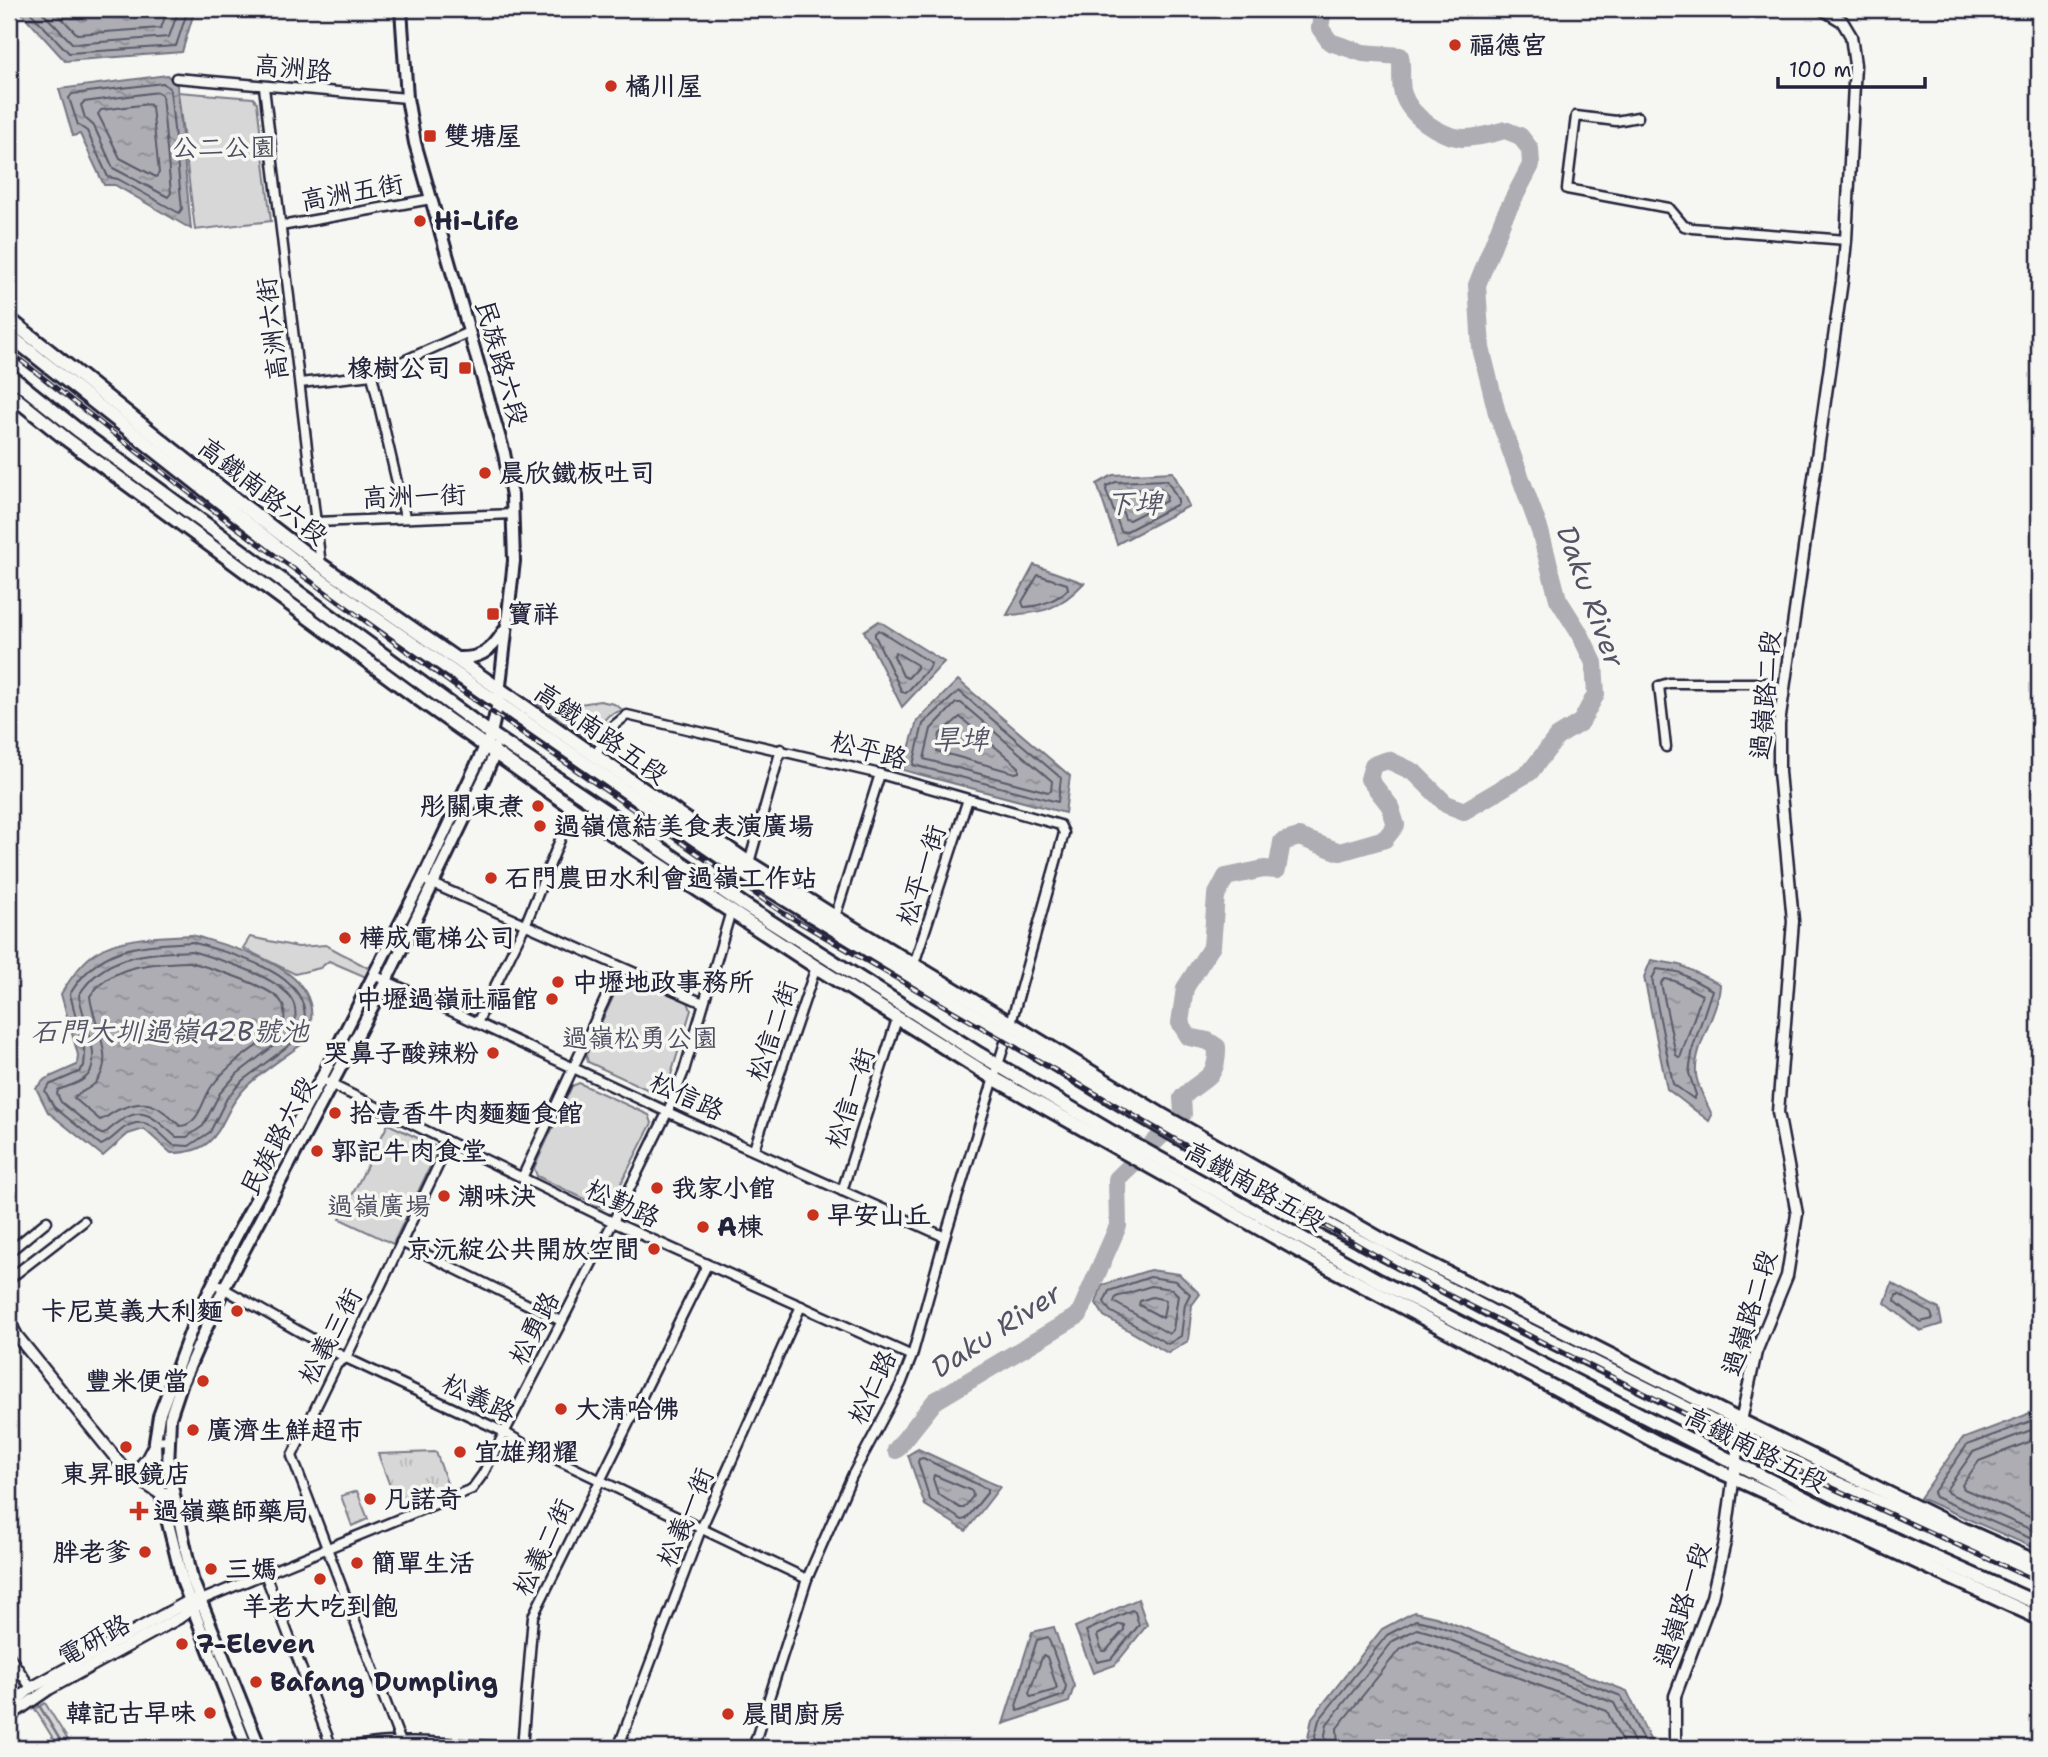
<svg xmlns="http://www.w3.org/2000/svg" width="2048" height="1757" viewBox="0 0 2048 1757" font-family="'Shantell Sans','LXGW WenKai TC',sans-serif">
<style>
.grass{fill:url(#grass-tufts);stroke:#7c7c89;stroke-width:2}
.park{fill:#d7d7d7;stroke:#7c7c89;stroke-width:2}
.water{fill:url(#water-ripples);stroke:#757583;stroke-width:2}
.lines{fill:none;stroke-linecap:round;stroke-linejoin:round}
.shore{stroke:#5a5a6b;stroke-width:2}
.stream{stroke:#757583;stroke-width:2.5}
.river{stroke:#adadb3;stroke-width:18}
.minor-casing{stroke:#22223b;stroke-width:13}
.tertiary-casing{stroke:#22223b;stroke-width:15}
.secondary-casing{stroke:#22223b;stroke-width:16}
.primary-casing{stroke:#22223b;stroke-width:18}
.minor{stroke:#f6f6f2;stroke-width:8}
.tertiary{stroke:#f6f6f2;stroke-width:10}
.secondary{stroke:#f6f6f2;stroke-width:10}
.primary{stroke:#f6f6f2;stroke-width:12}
.rail-casing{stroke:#22223b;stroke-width:5}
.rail{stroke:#f6f6f2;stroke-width:2.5;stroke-dasharray:8;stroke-linecap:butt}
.poi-dot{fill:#c8321e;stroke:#f6f6f2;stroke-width:2.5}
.labels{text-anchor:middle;stroke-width:7;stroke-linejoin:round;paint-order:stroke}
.poi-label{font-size:26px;font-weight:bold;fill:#22223b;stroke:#f6f6f2;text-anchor:start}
.street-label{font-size:26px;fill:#22223b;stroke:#f6f6f2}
.park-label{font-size:26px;fill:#4f4f62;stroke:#f6f6f2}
.water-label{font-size:28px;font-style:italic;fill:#535365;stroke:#f6f6f2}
</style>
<defs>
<pattern id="grass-tufts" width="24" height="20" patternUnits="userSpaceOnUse" patternTransform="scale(1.75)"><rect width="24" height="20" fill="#d7d7d7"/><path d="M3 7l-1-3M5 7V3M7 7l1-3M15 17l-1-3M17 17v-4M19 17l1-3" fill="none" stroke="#b8b8b9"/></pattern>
<pattern id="water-ripples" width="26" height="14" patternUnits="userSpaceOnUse" patternTransform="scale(1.75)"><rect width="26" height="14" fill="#adadb3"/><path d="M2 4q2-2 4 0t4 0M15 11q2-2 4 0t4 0" fill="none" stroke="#8c8c93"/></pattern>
</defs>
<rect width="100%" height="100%" fill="#f6f6f2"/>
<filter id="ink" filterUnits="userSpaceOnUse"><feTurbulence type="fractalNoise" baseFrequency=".0143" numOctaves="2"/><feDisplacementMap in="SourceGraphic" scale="14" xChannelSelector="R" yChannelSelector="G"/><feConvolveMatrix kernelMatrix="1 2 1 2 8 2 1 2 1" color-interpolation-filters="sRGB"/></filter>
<g filter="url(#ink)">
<!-- grass -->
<g class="grass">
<polygon points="436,1452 448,1486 398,1507 378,1454"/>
<polygon points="357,1491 368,1519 352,1526 341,1496"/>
</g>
<!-- park -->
<g class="park">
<polygon points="178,92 253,98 257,103 271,221 195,230"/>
<polygon points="600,701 614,704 623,710 609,715 592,733 581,735 537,703 566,706"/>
<polygon points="250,937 298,947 326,945 370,969 366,977 329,961 320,968 295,974 243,948"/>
<polygon points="628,976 688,1002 691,1010 666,1091 657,1094 588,1062 586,1055 622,978"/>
<polygon points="579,1083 649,1115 652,1123 610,1205 603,1208 537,1176 534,1168 572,1086"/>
<polygon points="388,1124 439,1148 393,1244 340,1219"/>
<polygon points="45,1703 73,1748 59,1748 35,1709"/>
</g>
<!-- water -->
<g class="water">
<polygon points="18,9 195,9 182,52 65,61"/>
<polygon points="167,75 177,85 191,229 115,185 104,185 80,134 73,136 59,89"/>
<polygon points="1173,472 1189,506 1117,544 1097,484 1113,475"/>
<path d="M1034,565L1084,583C1058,610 1043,613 1007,615Z"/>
<polygon points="879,621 944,662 902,707 864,631"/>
<polygon points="958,680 1070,776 1065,813 903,770 917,721"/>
<path d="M192,935C242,951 337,970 305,1042C286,1056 265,1069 248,1085C216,1115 227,1153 171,1153L144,1129L128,1134L103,1156L48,1112L36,1088L45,1079L77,1065L78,1055L61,994C70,979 82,961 97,952C123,936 162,937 192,935Z"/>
<path d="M1651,960L1680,965L1720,984C1719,1015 1694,1043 1696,1074C1697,1087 1707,1103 1712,1115L1709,1121L1667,1089L1644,977Z"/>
<polygon points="1150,1270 1179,1274 1200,1294 1192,1305 1188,1341 1168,1353 1104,1316 1096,1303 1102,1285"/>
<polygon points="1892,1283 1939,1309 1942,1324 1920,1331 1885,1303"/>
<polygon points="2039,1410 2039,1550 1920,1498 1962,1439"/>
<polygon points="918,1449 1000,1487 966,1531 925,1505 908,1455"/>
<polygon points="1138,1599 1147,1625 1115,1665 1093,1673 1075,1627"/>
<polygon points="1414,1612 1436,1617 1627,1691 1654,1748 1313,1748 1308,1738 1312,1718 1382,1629"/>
<polygon points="1054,1627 1074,1686 1069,1702 1003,1724 1032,1632"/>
</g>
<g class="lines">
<!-- shore -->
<g class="shore">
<polyline points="27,9 69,53 176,46 188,9"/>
<polyline points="39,9 73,44 169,37 179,9"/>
<polyline points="53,9 77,34 161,28 168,9"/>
<polygon points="163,83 170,89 182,209 179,213 118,179 108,177 87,131 78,125 69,98 72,94"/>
<polygon points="158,92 162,95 171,193 168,197 113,168 94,126 85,118 81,105 84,102"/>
<polygon points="149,104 152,107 159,173 156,177 120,158 98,114 101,110"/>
<polygon points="1167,480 1178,500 1178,504 1125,532 1121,531 1106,490 1107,486 1116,482"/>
<polygon points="1161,488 1167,497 1166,501 1129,520 1125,519 1117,495 1118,491"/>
<path d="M1038,575L1067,584L1068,589C1058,600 1038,607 1024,607L1022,602Z"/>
<polygon points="879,630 931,663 930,667 906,693 902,692 875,636 875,633"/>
<polygon points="895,652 917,665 917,668 908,678 903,676 894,656"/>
<polygon points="959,691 1061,778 1058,802 913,765 923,724"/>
<polygon points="956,703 961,703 1052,781 1051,791 1048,792 924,759 931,729"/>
<polygon points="960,717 1019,767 1019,772 1015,773 937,751 940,734"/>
<path d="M192,942C233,955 327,975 300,1037L243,1080L227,1098L210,1132L189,1146L173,1145C157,1131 147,1114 124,1128C116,1134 110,1142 101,1145L54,1107L45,1091L49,1085L79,1072L84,1066L85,1054L70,994C99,945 140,945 192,942Z"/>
<path d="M191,951C217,959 279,976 292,1000C297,1008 296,1023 293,1031L237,1074L220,1093L203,1126L187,1137H176C145,1109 139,1104 104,1134H101L61,1102L57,1094L58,1090C68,1086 82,1083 88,1075C103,1058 81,1015 79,995C104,954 147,953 191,951Z"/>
<path d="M190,962C210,968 273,986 282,1003C286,1010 284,1019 284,1026C260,1045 231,1060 212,1086C202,1099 200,1125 180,1126C158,1106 150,1097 120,1109C112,1112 107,1118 100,1120L74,1098C79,1091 90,1090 96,1082C117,1058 92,1022 90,996C112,964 154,963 190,962Z"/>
<polygon points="1657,969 1678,972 1712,990 1693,1047 1689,1073 1696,1095 1694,1099 1673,1084 1652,979"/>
<polygon points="1665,979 1675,981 1702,995 1680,1058 1676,1055 1661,983"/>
<polygon points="1150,1277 1176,1281 1190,1294 1185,1304 1181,1336 1168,1344 1110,1311 1104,1302 1109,1291"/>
<polygon points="1151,1286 1172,1289 1178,1295 1173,1330 1169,1334 1114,1302 1116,1297"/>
<polygon points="1896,1295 1900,1295 1931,1313 1933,1319 1920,1322 1895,1301"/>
<polygon points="1152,1297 1166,1300 1163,1318 1139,1305 1140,1301"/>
<polyline points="2039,1418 1967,1445 1933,1493 1935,1497 2039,1542"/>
<polyline points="2039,1427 1973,1452 1946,1490 1948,1493 2039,1533"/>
<polyline points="2039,1438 1979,1461 1962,1485 1964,1489 2039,1521"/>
<polygon points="923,1458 987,1489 987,1493 966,1519 962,1520 930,1500 918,1462 919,1459"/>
<polygon points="934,1475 972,1491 973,1496 964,1508 960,1508 938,1494 933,1479"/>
<polygon points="1132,1610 1135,1612 1139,1625 1111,1659 1097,1662 1086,1631"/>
<polygon points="1120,1624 1124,1625 1124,1630 1106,1651 1102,1651 1097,1635"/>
<polygon points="1048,1637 1066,1686 1064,1695 1018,1711 1016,1706 1037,1640"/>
<polygon points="1043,1655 1047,1657 1057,1688 1055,1690 1031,1697 1029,1693"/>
<polyline points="1319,1748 1315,1736 1319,1720 1387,1635 1416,1620 1434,1624 1621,1696 1647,1748"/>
<polyline points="1327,1748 1325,1735 1327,1724 1393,1641 1417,1629 1432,1633 1614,1703 1637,1748"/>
<polyline points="1338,1748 1337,1728 1399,1650 1418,1640 1607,1711 1625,1748"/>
</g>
<!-- stream -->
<polyline class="stream" points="9,1670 40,1707 65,1748"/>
<!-- river -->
<path class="river" d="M896,1450L935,1401L1079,1315L1118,1226L1117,1179L1183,1114L1182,1098C1201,1077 1218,1082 1217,1047L1208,1041L1189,1037L1180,1023L1185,988L1212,946L1216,896L1226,877L1264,869L1277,870L1282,842L1299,837L1340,852L1385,839L1396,825L1390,806L1369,779L1373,765L1388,760L1414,772L1446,804L1464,811L1530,772L1557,737L1581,722L1596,694L1594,663L1580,634L1558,599L1540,531L1497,413L1481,348L1477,285L1504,217L1531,165L1530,149L1520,136L1505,130C1492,134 1477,138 1462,138C1440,136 1410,116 1403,94C1399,83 1403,69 1400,56L1363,53L1330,42L1320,28L1323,9"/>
<!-- minor casing -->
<g class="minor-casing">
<g id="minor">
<polyline points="176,78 407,98"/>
<polyline points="264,87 321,565"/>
<polyline points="1638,117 1616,121 1576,116 1567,189 1669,208 1684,226 1692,228 1846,240"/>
<polyline points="281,226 431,199"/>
<polyline points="372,375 405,517"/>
<polyline points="300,383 372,375 469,332"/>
<polyline points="316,522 513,514"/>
<polyline points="1666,747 1659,686 1669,683 1767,683 1782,696"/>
<polyline points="594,757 612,727 627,715 880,774 1060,825 1064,833 1011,1023 945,1237 912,1356 901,1384 852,1476 807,1579 753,1748"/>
<polyline points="749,863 781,749"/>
<polyline points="422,879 703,1003"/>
<polyline points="835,917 880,774"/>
<polyline points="914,964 968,799"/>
<polyline points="374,975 687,1121 945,1237"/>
<polyline points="477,1023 526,923 573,808"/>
<polyline points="328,1083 613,1222 912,1356"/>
<polyline points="754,1149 816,967"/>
<polyline points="522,1178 620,967"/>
<polyline points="842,1191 897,1019"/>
<polyline points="401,1242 561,1321"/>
<polyline points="9,1252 47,1221"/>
<polyline points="9,1279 84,1221"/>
<polyline points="214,1283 346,1358 504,1432 526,1445 807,1579"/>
<polyline points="127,1472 135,1471 146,1458 155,1441 168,1440"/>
<polyline points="265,1574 332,1748"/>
<polyline points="201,1600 472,1489 483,1474 613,1222 668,1111 684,1071 731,911"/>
<polyline points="9,1655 31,1688"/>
<path d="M349,1748C395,1735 465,1745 514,1748"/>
<polyline points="403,1748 292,1456 337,1364 346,1358 449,1143"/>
<polyline points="522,1748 533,1616 707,1265"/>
<polyline points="618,1748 701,1529 801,1306"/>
</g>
</g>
<!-- tertiary casing -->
<g class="tertiary-casing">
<g id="tertiary">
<polyline points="9,1321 17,1336 127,1472 159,1493 172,1493"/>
<polyline points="9,1707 31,1688 189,1601 196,1600"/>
<polyline points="9,1719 17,1711 49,1689 179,1618 196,1606"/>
<polyline points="1675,1748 1675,1696 1712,1597 1725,1542 1741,1421 1756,1352 1787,1276 1797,1214 1778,1112 1793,921 1779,772 1779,724 1842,281 1846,240 1855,65 1851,36 1842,21 1822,9"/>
</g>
</g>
<!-- secondary casing -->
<g class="secondary-casing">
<g id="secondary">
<path d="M456,658C479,659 491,652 503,632"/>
<polyline points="247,1748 183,1583 156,1475 155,1441 159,1416 193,1325 234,1240 321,1079 426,872 491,734 498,703 514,561 512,496 504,453 415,143 407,98 401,9"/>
<polyline points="260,1748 192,1579 168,1467 170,1418 181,1385 224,1288 386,981 486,774 495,753 494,748"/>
</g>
</g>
<!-- primary casing -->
<g class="primary-casing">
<g id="primary">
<polyline points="9,319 222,489 321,565 749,863 835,917 1160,1114 1384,1241 1741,1421 1942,1520 2039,1563"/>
<polyline points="9,335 309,572 751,878 853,941 1111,1098 1327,1224 1491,1311 1837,1483 2039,1575"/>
<polyline points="9,375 79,431 491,734 744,905 979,1054 1108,1130 1379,1281 1480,1333 1828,1510 2039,1604"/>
<polyline points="9,393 65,438 420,700 573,808 816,967 995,1079 1326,1266 1660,1444 2039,1618"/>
</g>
</g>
<!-- minor -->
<use href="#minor" class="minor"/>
<!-- tertiary -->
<use href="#tertiary" class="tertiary"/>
<!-- secondary -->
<use href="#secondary" class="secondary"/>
<!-- primary -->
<use href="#primary" class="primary"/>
<!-- rail casing -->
<g class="rail-casing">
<polyline id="rail" points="9,351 192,495 456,687 780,911 1415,1278 1833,1488 2039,1582"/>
</g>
<!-- rail -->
<use href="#rail" class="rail"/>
</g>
</g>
<!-- markers -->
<g class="poi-dot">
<circle cx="1455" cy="45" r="7"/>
<circle cx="611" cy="86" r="7"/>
<rect x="423" y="129" width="14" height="14" rx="3.5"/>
<circle cx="420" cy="221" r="7"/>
<rect x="458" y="361" width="14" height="14" rx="3.5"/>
<circle cx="485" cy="473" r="7"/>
<rect x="486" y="607" width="14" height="14" rx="3.5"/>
<circle cx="538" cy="806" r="7"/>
<circle cx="540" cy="826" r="7"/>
<circle cx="491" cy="878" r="7"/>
<circle cx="345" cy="938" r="7"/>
<circle cx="558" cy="982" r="7"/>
<circle cx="552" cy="999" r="7"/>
<circle cx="493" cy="1053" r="7"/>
<circle cx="335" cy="1113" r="7"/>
<circle cx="317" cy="1151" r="7"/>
<circle cx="657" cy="1188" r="7"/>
<circle cx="444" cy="1196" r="7"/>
<circle cx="813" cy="1215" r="7"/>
<circle cx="703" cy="1227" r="7"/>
<circle cx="654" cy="1249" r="7"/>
<circle cx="237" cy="1311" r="7"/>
<circle cx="203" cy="1381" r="7"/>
<circle cx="561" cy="1409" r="7"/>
<circle cx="193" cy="1430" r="7"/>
<circle cx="126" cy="1447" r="7"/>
<circle cx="460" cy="1452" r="7"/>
<circle cx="370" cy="1499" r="7"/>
<path d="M135.5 1500.5h7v7h7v7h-7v7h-7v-7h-7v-7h7z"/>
<circle cx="145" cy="1552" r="7"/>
<circle cx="357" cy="1563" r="7"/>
<circle cx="211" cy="1569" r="7"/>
<circle cx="320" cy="1579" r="7"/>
<circle cx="182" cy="1644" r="7"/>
<circle cx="256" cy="1682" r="7"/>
<circle cx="210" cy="1713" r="7"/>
<circle cx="728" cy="1714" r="7"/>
</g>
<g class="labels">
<!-- poi labels -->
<g class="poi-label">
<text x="1469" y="54">福德宮</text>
<text x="625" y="95">橘川屋</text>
<text x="444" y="145">雙塘屋</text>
<text x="434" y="230">Hi-Life</text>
<text x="451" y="377" text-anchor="end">橡樹公司</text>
<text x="499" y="482">晨欣鐵板吐司</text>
<text x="507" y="623">寶祥</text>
<text x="524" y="815" text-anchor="end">彤關東煮</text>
<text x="554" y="835">過嶺億結美食表演廣場</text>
<text x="505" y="887">石門農田水利會過嶺工作站</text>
<text x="359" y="947">樺成電梯公司</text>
<text x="572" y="991">中壢地政事務所</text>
<text x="538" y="1008" text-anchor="end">中壢過嶺社福館</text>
<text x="479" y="1062" text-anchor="end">哭鼻子酸辣粉</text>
<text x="349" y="1122">拾壹香牛肉麵麵食館</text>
<text x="331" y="1160">郭記牛肉食堂</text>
<text x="671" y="1197">我家小館</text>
<text x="458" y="1205">潮味決</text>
<text x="827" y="1224">早安山丘</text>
<text x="717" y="1236">A棟</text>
<text x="640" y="1258" text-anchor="end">京沅綻公共開放空間</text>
<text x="223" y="1320" text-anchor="end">卡尼莫義大利麵</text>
<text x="189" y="1390" text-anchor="end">豐米便當</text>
<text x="575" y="1418">大清哈佛</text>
<text x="207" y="1439">廣濟生鮮超市</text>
<text x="474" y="1461">宜雄翔耀</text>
<text x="126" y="1483" text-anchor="middle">東昇眼鏡店</text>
<text x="384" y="1508">凡諾奇</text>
<text x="153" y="1520">過嶺藥師藥局</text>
<text x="131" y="1561" text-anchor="end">胖老爹</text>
<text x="371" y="1572">簡單生活</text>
<text x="225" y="1578">三媽</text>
<text x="320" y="1615" text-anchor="middle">羊老大吃到飽</text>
<text x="196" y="1653">7-Eleven</text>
<text x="270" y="1691">Bafang Dumpling</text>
<text x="196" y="1722" text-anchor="end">韓記古早味</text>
<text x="742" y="1723">晨間廚房</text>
</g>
<!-- street labels -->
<g class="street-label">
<text transform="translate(293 68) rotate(5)" y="9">高洲路</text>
<text transform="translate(352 192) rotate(-10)" y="9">高洲五街</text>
<text transform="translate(272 329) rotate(-97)" y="9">高洲六街</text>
<text transform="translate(502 363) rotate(74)" y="9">民族路六段</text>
<text transform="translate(263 491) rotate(38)" y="9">高鐵南路六段</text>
<text transform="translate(414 496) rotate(-2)" y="9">高洲一街</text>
<text transform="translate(1765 695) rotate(-85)" y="9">過嶺路二段</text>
<text transform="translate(601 733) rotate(35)" y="9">高鐵南路五段</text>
<text transform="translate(869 750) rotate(15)" y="9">松平路</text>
<text transform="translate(921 875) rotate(-72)" y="9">松平一街</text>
<text transform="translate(772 1031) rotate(-71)" y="9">松信二街</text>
<text transform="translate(687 1096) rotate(25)" y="9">松信路</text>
<text transform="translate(850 1098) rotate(-72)" y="9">松信一街</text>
<text transform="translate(278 1136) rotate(-62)" y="9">民族路六段</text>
<text transform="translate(1255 1186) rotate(29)" y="9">高鐵南路五段</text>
<text transform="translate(623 1203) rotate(25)" y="9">松勤路</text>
<text transform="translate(1749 1313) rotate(-73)" y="9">過嶺路二段</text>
<text transform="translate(534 1328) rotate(-63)" y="9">松勇路</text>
<text transform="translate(330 1336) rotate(-62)" y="9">松義三街</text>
<text transform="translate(872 1387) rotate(-65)" y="9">松仁路</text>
<text transform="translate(479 1398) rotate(26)" y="9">松義路</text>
<text transform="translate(1756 1449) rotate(27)" y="9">高鐵南路五段</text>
<text transform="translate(685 1517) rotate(-67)" y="9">松義一街</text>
<text transform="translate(543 1547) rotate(-64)" y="9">松義二街</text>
<text transform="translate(1682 1605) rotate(-72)" y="9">過嶺路一段</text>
<text transform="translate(94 1640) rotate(-29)" y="9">電研路</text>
</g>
<!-- park labels -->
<g class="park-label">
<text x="224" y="156">公二公園</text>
<text x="640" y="1047">過嶺松勇公園</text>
<text x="379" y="1215">過嶺廣場</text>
</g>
<!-- water labels -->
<g class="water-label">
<text x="1134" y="513">下埤</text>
<text transform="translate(1591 596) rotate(70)" y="10">Daku River</text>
<text x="960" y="749">旱埤</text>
<text x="170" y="1041">石門大圳過嶺42B號池</text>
<text transform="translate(996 1330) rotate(-33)" y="10">Daku River</text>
</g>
</g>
<!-- margin -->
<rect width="2048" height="1757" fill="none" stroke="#f6f6f2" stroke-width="35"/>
<rect x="18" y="18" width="2013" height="1722" fill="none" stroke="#22223b" stroke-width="2.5" filter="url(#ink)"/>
<!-- scale -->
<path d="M1778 77v10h147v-10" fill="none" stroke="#22223b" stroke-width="3.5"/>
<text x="1789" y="77" font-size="21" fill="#22223b" stroke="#f6f6f2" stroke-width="5" paint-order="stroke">100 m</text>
</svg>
